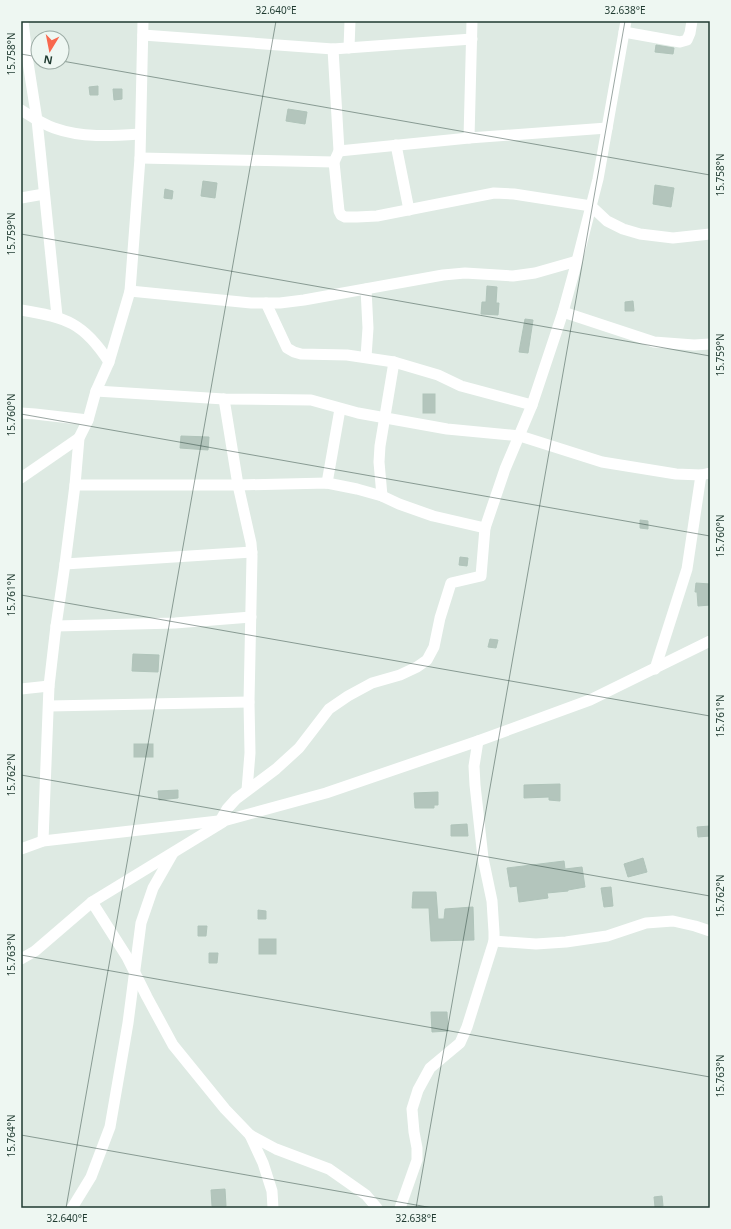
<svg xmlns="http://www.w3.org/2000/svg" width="731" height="1229" viewBox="0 0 731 1229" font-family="'Noto Sans',sans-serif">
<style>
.building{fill:#b3c5bc;stroke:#b0c4ba}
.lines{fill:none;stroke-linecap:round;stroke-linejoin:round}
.street{stroke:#fff;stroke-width:11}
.ticks{fill:none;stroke:#1f3a30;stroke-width:1;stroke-opacity:0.45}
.neatline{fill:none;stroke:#1f3a30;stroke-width:1.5}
.ticks-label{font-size:10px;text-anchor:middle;fill:#1f3a30}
</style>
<rect width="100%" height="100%" fill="#deeae3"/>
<!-- building -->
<g class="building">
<polygon points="656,45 674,48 673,54 655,52"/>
<polygon points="98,86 98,95 90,95 89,87"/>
<polygon points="113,89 122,89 122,99 114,100"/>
<polygon points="288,109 307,112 305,124 286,121"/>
<polygon points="203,181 217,183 215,198 201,196"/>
<polygon points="655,185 674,188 671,207 653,204"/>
<polygon points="165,189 173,191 172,199 164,198"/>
<polygon points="487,286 497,287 496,303 499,303 498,315 481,314 482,302 486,302"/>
<polygon points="633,301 634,311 625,311 625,302"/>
<polygon points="525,319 533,320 528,353 519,352"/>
<rect x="423" y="394" width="12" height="19"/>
<polygon points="181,436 209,437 208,450 180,448"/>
<polygon points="640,520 648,521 648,529 640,528"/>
<polygon points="460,557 468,558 467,566 459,565"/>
<polygon points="696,583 710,584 710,605 698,606 697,592 695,592"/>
<polygon points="490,639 498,640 496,648 488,647"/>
<polygon points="133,654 159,655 158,672 132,671"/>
<rect x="134" y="744" width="19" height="13"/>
<polygon points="560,784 560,801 549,800 549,797 524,798 524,785"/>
<polygon points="178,790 178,798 159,800 158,791"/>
<polygon points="438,792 438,805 434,805 434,808 415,808 414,793"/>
<polygon points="467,824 468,836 451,836 451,825"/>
<polygon points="710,826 710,836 698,837 697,827"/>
<polygon points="643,858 647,872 628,877 624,864"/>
<polygon points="564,861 565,869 582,867 585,887 568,890 568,891 547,893 548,898 519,902 517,886 510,887 507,868"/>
<polygon points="611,887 613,906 604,907 601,888"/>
<polygon points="413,892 436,892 438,919 444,919 445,909 473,907 474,940 431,941 429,908 412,908"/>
<polygon points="258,910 266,911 266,919 258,919"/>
<polygon points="198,926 207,926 206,936 198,936"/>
<rect x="259" y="939" width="17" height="15"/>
<polygon points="209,953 218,953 217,963 209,963"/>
<polygon points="431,1012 447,1012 448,1031 432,1032"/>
<polygon points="225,1189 226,1206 212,1206 211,1190"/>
<polygon points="662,1196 663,1206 655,1207 654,1197"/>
</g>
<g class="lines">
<!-- street -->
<g class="street">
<polyline points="23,21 27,56 37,120 57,316"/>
<polyline points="624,32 680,42 687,40 690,33 692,21"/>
<polyline points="143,35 333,49 472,39"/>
<polyline points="349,48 350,21"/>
<polyline points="333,49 339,151 334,162 339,211 341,215 345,217 357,217 377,216 494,193 514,194 591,206 607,221 623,229 640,234 673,238 710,234"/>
<path d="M21,110C32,117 42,124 54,128C82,138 111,136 140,134"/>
<polyline points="469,138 472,21"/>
<polyline points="396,145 409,210"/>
<polyline points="339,151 469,138 607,128"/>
<polyline points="140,158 334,162"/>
<polyline points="21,198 44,194"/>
<polyline points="366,289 368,328 366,357"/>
<polyline points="130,291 251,303 280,303 304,300 443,275 465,273 513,276 535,273 577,261"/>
<polyline points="266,303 287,348 294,352 301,354 347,355 394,362 438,375 461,386 532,405"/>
<path d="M21,310C66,317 84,323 109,362"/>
<polyline points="563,312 654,342 694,345 710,344"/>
<polyline points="96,391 224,399 311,400 358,413 447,429 520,436 602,462 676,474 701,475 710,473"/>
<polyline points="224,399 238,485 251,543 252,556 249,702 250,753 247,790"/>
<polyline points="21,413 35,414 88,420"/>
<polyline points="21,478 79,438"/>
<polyline points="327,483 340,409"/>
<polyline points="75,485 238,485 327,483 357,489 382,496 399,504 433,516 485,528"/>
<polyline points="382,496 379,462 380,446 394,362"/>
<polyline points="65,564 252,552"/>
<polyline points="56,626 175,623 251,617"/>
<polyline points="655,669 687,569 701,475"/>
<polyline points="21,689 49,686"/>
<polyline points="49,706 249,702"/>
<polyline points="220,821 227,809 236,799 276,769 299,748 329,709 348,696 372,683 400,675 417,667 427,660 434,647 440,618 451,583 481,576 485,528 505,469 532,405 563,312 577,261 598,179 626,21"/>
<polyline points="43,841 49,686 56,626 65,564 75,485 79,438 88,420 96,391 109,362 130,291 140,158 143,21"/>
<polyline points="21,849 43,841 227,820 326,793 478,741 590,700 710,641"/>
<polyline points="92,902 127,957 147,997 173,1045 225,1109 250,1135 276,1149 329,1169 366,1195 377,1208"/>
<polyline points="494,941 536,944 566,942 607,936 646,923 673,921 695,926 710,931"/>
<polyline points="21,959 35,951 92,902 223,822"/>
<polyline points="250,1135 263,1163 272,1191 273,1208"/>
<polyline points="72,1208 91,1177 110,1127 128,1023 141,923 153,888 173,853"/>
<polyline points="400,1208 417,1160 417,1148 414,1132 412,1109 418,1090 430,1068 460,1043 467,1027 494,941 494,932 492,901 483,858 475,785 474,766 478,741"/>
</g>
</g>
<!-- ticks -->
<path class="ticks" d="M21,54L38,57M62,61L710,175M21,234L710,356M21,414L710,536M21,595L710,716M21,775L710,896M21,955L710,1077M21,1135L433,1208M66,1208L276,21M416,1208L625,21"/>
<!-- border -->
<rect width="731" height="1229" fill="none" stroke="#eef7f2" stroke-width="44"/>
<!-- north arrow -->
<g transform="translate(50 50) rotate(190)"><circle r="19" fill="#eef7f2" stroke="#9baba4"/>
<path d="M0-3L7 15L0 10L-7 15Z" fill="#f8684e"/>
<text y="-6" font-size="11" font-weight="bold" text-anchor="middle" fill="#1f3a30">N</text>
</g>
<rect x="22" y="22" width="687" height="1185" class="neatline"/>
<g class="ticks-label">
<text x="276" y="14">32.640°E</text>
<text x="625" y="14">32.638°E</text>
<text transform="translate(11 54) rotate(-90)" y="4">15.758°N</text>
<text transform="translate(720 175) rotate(-90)" y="4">15.758°N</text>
<text transform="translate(11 234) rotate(-90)" y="4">15.759°N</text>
<text transform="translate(720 355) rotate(-90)" y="4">15.759°N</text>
<text transform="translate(11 415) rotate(-90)" y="4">15.760°N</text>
<text transform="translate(720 536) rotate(-90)" y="4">15.760°N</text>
<text transform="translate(11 595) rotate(-90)" y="4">15.761°N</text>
<text transform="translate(720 716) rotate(-90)" y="4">15.761°N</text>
<text transform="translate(11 775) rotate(-90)" y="4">15.762°N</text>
<text transform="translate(720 896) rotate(-90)" y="4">15.762°N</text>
<text transform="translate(11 955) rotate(-90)" y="4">15.763°N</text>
<text transform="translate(720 1076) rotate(-90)" y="4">15.763°N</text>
<text transform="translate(11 1136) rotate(-90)" y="4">15.764°N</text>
<text x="67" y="1222">32.640°E</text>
<text x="416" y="1222">32.638°E</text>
</g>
</svg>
